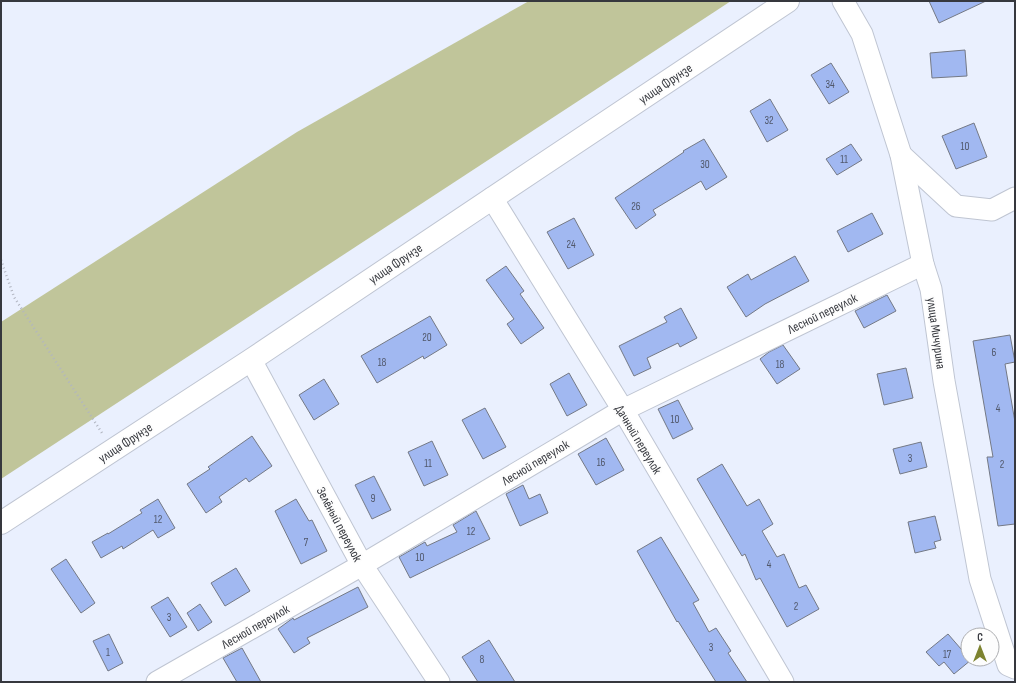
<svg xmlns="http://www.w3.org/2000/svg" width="1016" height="683" viewBox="0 0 1016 683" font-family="'Sofia Sans Condensed',sans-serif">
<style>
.green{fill:#c0c59a}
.building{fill:#a1b8f1;stroke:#747985}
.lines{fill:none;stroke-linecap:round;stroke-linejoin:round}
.minor-casing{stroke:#bfc5d2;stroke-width:23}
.tertiary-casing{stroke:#bfc5d2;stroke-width:24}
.path{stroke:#b1b5c1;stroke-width:2.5;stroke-dasharray:1 3;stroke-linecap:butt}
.minor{stroke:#fff;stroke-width:21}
.tertiary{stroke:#fff;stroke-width:22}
.labels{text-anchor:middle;stroke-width:4;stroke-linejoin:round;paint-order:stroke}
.number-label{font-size:11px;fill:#51586b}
.street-label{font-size:13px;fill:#36383e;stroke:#fdfdfd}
</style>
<rect width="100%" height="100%" fill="#eaf0fe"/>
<!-- green -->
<polygon class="green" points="529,1 731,1 1,479 1,322 297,132"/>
<!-- building -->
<g class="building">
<polygon points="929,1 986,1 939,23"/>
<polygon points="965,50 967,76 932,78 930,53"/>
<polygon points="831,63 849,92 829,104 811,75"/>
<polygon points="770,99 788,130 767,142 750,111"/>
<polygon points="974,123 987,157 956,169 942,136"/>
<polygon points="704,139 727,177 706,190 701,181 653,210 656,215 636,229 615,198 684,152 683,151"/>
<polygon points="851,144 862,160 837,175 826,159"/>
<polygon points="872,213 883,234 848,252 837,231"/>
<polygon points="574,218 594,255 568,269 547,232"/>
<polygon points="795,256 809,281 765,304 746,317 727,287 748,274 751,280"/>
<polygon points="506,266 524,291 520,294 544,328 521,344 507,324 514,319 486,280"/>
<polygon points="887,295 896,311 864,328 855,311"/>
<polygon points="681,308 697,338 680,347 678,343 647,358 651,368 634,376 619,346 667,322 664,317"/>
<polygon points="430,316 447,345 424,359 423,356 377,383 361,356"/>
<polygon points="1010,335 1015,362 1005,364 1015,422 1015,524 998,526 987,457 993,457 973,341"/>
<polygon points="783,345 800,369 777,384 760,359 769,352"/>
<polygon points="906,368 913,398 884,405 877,374"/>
<polygon points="569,373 587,405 567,416 550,384"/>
<polygon points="324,379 339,404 314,420 299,395"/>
<polygon points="678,400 693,429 673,439 658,409"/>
<polygon points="485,408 506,447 483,459 462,420"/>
<polygon points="252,436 272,466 249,482 246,478 219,497 222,502 206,513 187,484 210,469 208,467"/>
<polygon points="606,438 624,470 596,485 578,454"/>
<polygon points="432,441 448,475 424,486 408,452"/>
<polygon points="921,442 927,467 900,474 893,449"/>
<polygon points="722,464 747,506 759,499 773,524 762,531 777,557 784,554 799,588 806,585 819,609 787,627 760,578 756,580 745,554 742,556 697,479"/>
<polygon points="374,476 391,510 372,519 355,485"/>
<polygon points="523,485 529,499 540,494 548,513 520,526 506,494"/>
<polygon points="158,499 175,528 158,538 153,530 123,549 122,546 101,558 92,542 108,533 108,534 142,513 140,510"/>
<polygon points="296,499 309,521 312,520 327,551 301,564 275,511"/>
<polygon points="476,511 490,539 410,578 399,557 425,542 427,546 457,532 453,525"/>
<polygon points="935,516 941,540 934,542 936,548 915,553 908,522"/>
<polygon points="661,537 699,600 693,603 709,632 716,628 731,651 728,653 747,682 716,682 678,621 677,622 637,551"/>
<polygon points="66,559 95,603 81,613 51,569"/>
<polygon points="236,568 250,591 225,606 211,583"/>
<polygon points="358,587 368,607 307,638 310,643 294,653 278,629 293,618 294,620"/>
<polygon points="168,597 187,627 170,637 151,607"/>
<polygon points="200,604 212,622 198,631 187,613"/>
<polygon points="109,634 123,663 108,671 93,641"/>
<polygon points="948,634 968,657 968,659 971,660 954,674 944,662 939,666 926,652"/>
<polygon points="489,640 515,682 478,682 462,657"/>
<polygon points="242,648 261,682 237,682 223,658"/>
</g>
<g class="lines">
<!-- minor casing -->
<g class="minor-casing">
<g id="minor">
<polyline points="843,1 862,34 901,155 923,264 931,289 944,381 980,579 1008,665 1015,668"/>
<polyline points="901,155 956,206 992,210 1015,198"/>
<polyline points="492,198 623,410 783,682"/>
<polyline points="251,360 362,565 439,682"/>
<polyline points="157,682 362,565 623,410 923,264"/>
</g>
</g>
<!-- tertiary casing -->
<g class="tertiary-casing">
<polyline id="tertiary" points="1,523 251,360 536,169 788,1"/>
</g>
<!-- path -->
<polyline class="path" points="1,260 14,297 102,433"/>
<!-- minor -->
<use href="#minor" class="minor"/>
<!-- tertiary -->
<use href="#tertiary" class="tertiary"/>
</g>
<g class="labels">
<!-- number labels -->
<g class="number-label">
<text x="830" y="88">34</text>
<text x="769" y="124">32</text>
<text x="965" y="150">10</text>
<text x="844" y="163">11</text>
<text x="705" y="168">30</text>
<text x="636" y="210">26</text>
<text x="571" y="248">24</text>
<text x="427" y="341">20</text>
<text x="994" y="356">6</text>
<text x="382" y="366">18</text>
<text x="780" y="368">18</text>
<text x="998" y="412">4</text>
<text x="675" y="423">10</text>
<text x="910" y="462">3</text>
<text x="601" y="466">16</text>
<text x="428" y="467">11</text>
<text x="1002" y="468">2</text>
<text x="373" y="502">9</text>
<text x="158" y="523">12</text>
<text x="471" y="535">12</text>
<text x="306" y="546">7</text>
<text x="420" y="561">10</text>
<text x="769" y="568">4</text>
<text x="796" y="610">2</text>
<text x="169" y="621">3</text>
<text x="711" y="651">3</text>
<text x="108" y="656">1</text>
<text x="947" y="658">17</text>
<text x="482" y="663">8</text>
</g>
<!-- street labels -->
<g class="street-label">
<text transform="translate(665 83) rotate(-34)" y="5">улица Фрунзе</text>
<text transform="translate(395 263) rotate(-34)" y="5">улица Фрунзе</text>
<text transform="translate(822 313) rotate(-26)" y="5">Лесной переулок</text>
<text transform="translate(937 333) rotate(82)" y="5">улица Мичурина</text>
<text transform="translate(639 439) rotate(59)" y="5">Дачный переулок</text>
<text transform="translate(125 442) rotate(-33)" y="5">улица Фрунзе</text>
<text transform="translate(535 462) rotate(-31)" y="5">Лесной переулок</text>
<text transform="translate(340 524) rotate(62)" y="5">Зелёный переулок</text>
<text transform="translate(255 626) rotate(-30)" y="5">Лесной переулок</text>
</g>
</g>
<!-- border -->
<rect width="1016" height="683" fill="none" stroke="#36383e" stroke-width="4"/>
<!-- north arrow -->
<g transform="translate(980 647)"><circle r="19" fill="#fdfdfd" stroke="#adaeb1"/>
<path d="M0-3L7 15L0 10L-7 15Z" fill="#7d832f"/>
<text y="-6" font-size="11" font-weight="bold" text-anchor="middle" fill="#36383e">С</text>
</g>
</svg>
